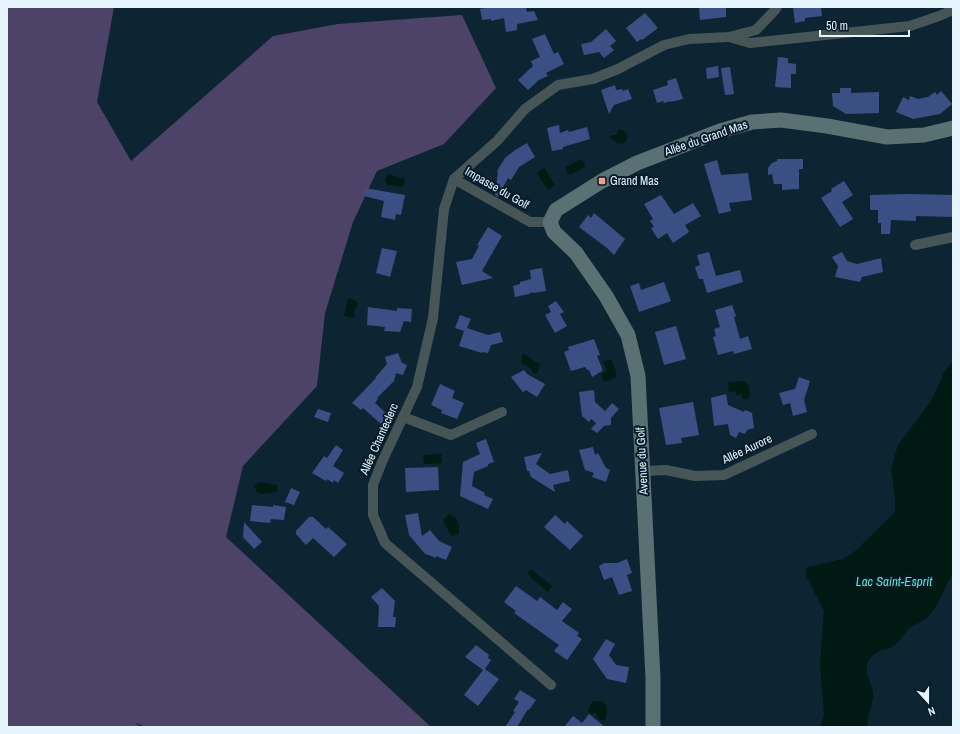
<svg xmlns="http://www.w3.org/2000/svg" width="960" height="734" viewBox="0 0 960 734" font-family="'Archivo Narrow',sans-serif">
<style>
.green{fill:#4d4267}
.water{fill:#001913}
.building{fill:#3b4f85}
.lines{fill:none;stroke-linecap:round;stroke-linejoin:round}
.street{stroke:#475557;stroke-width:10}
.secondary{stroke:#5a7174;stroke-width:15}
.poi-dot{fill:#f59d8f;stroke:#041b29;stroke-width:1.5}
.labels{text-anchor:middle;stroke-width:4;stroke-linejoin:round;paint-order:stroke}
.street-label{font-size:12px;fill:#e6f4fe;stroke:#041b29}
.poi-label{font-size:12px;fill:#e6f4fe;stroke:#041b29;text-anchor:start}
.water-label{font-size:13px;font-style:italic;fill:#63e5c8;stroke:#041b29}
</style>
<rect width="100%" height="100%" fill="#0d2533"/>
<!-- green -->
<polygon class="green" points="7,7 114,7 97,102 131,161 273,36 338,24 462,15 496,88 444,144 377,171 353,222 325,313 317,386 243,466 226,537 431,727 145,727 134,722 141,727 7,727"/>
<!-- water -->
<g class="water">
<path d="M618,129C627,130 632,139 622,144L617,143L610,138L611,135H616Z"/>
<polygon points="580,159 584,162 585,167 570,175 566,171 566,167"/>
<polygon points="544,168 555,185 548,190 537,173"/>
<polygon points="388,174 405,179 404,185 401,187 393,185 390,186 387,185 385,181"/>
<path d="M348,299C353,300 357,299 358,305L355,308L354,318L344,316Z"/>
<polygon points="523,353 540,365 537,374 533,373 532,370 521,362"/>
<polygon points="611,359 616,372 616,377 604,382 601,375 607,370 603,362"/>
<path d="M953,361V573C943,589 941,604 927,618C922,622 914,624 909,629C904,633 901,641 895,645C886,652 876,647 868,662C863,673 873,684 873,694C874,704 867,714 867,727H820L824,715L820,664L824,611L806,575V569L808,567L843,559L853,553L895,512V498L891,469L898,445L931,401L945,371Z"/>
<polygon points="743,381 749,386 750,396 748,399 743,399 741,394 737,396 736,394 736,391 729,392 728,382"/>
<polygon points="441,454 442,463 424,464 423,455"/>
<polygon points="259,482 277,485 277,492 260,494 256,492 255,486"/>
<polygon points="450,513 451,516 455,517 459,525 459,534 452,536 444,523 444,519"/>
<polygon points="531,569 552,586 548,592 527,574"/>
<path d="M594,701H600L605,703L607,711L605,720C600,721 597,718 596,713H594L592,714L588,711L590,705Z"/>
</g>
<!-- building -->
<g class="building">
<polygon points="490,7 526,7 527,12 534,11 538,20 517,24 517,30 506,32 504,18 491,21 491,19 482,20 480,9"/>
<polygon points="699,7 726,7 726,17 700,20"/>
<polygon points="793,7 821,7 822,16 805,18 805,21 795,23"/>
<polygon points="645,13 658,28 642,40 641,39 637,42 626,28"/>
<polygon points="606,29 616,41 610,46 614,50 604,58 599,52 584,55 581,44 591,42"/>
<polygon points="545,34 554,54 558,52 564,64 546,73 548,76 539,80 528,90 518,80 533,66 531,61 540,57 532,39"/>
<polygon points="778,57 788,58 788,63 796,64 796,74 791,74 791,88 775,87"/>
<polygon points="718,66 719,77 707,79 706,68"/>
<polygon points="730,67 734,94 725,95 721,68"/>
<polygon points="676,78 683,99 671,102 671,101 664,103 663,101 657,103 653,90 668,85 667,81"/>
<polygon points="615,85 616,90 622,89 623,91 628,89 632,99 614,105 609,114 601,90"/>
<polygon points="840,88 851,88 851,93 879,92 879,113 846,114 833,106 832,93 840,93"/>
<polygon points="941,91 952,104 940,114 913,119 896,112 903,97 909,100 910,96 918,99 928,97 935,92 937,95"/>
<polygon points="559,125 560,133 568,130 569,132 587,127 590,139 563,147 563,149 552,151 547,128"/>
<polygon points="527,143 535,157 519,167 511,180 508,178 498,197 495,195 498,172 497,171 505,158 515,150"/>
<polygon points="777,159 803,159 803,169 799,169 799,189 782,190 782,184 774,184 772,174 768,175 768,168 772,163 777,161"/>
<polygon points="717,160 721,175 748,173 752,200 729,203 731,211 719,214 704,164"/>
<polygon points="844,181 853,195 842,202 853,219 840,227 821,198 832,191 831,189"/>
<polygon points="365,188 405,195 401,215 396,214 395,220 381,217 384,201 364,196"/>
<polygon points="907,194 953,195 953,217 916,216 916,221 891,220 890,234 881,234 881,223 878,223 878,210 870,210 870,195"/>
<polygon points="661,195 674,214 693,203 701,216 685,225 689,232 673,243 667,233 658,239 651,228 654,227 650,221 653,219 644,204"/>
<polygon points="594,213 625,239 614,255 607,248 579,227 588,215 591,218"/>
<polygon points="488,227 502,236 482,271 493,278 462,285 456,262 472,259 479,246 477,245"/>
<polygon points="382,248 397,251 390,277 376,273"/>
<polygon points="709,252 716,276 740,270 743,282 707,293 703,279 699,279 695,267 700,265 697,255"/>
<polygon points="842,252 847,261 857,264 881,258 883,272 862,277 860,282 835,277 838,266 832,257"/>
<polygon points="542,268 546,291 533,293 532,292 529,294 515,297 513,286 520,284 520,282 531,279 530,270"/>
<polygon points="664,282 671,301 639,312 630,286 639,283 641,290"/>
<polygon points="556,301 564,312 560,314 567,326 555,333 545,315 551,312 548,306"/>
<polygon points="732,305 736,316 734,317 740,339 748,336 752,349 734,354 733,351 718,355 713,337 716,336 714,329 720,327 715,310"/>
<polygon points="368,307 397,311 397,308 412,309 411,322 404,321 400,332 384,331 385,327 367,325"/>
<polygon points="460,315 471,319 467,328 488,335 500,332 503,342 491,345 488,353 482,352 482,353 459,346 464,331 455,328"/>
<polygon points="676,326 686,359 664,365 655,332"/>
<polygon points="594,339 600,355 597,356 602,368 602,371 592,377 589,370 587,370 585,367 571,371 564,352 569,350 568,347"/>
<polygon points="398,353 402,363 407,365 403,375 396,373 394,381 377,398 378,399 375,403 389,416 381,424 363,408 361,410 352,403 376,378 375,378 387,364 385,357"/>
<polygon points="524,370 527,374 545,384 537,397 526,390 523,392 511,377"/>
<polygon points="799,377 810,381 804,400 807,412 793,416 790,403 783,405 779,393 795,389"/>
<polygon points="440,384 455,391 452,398 464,403 457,419 441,413 442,410 431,405"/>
<polygon points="594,390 595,402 605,411 612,403 619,409 611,418 611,425 604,426 597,433 591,429 596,423 591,419 589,422 582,416 579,392"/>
<polygon points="726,394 728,405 744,412 745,410 752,413 754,428 747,430 745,434 739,432 736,438 730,435 728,424 714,426 711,398"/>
<polygon points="693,402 699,435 681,438 682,443 666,445 659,408"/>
<polygon points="318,409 331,413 328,422 314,417"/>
<polygon points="486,439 494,462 488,464 488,466 474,472 472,486 485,493 484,495 493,499 488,509 460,496 463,462 480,454 476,443"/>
<polygon points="336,445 343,450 333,466 344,473 338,483 334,480 333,483 327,479 326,481 312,473 324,456 327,458"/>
<polygon points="593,447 595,455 598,453 606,468 610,470 606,482 592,477 594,473 585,470 579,450"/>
<polygon points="542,453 536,464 550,474 568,470 570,481 553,485 555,492 531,477 529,471 527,471 524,457"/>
<polygon points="438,467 439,490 406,492 405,468"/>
<polygon points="291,488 300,492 294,505 285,502"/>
<polygon points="252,505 273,507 273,505 286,507 284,520 271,519 270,523 250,521"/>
<polygon points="418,513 422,536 430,530 439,541 452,547 446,560 436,556 436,558 426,554 426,555 409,535 405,515"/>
<polygon points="555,515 565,524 567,521 583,536 570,550 544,527"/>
<polygon points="309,517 313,517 326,529 328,527 347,544 334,557 313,538 306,545 296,534 296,531"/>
<polygon points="244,522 262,542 254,549 243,537"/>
<polygon points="627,559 632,573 627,575 632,591 619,595 612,577 604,580 599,566 604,563 617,563"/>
<polygon points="516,586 537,601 540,597 557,610 563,602 572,609 562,621 579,633 577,636 582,639 567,660 554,651 559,645 514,613 516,611 504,602"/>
<polygon points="382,588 395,601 393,617 396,617 395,627 378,627 379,606 371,597"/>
<polygon points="606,639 615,644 609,655 616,665 629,667 626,683 607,679 593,659"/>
<polygon points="476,645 489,655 488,658 491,660 485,669 499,679 478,706 464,695 483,670 465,657"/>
<polygon points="520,690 536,700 529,710 528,709 517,727 505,727 515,712 513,711 519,702 514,699"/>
<polygon points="589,714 605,727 564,727 573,716 582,723"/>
</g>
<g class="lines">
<!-- street -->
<g class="street">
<polyline points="729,37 750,43 910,26 939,16 953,10"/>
<polyline points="454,179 530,222 550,222"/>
<polyline points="915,245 953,237"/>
<polyline points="403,417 451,435 502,412"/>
<polyline points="643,471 666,470 695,476 724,475 812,434"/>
<polyline points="551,685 385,543 373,515 373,485 382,462 417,387 433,318 444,209 454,179 497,141 525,109 558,85 593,79 618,69 664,45 689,39 729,37 756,30 775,10 777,7"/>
</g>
<!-- secondary -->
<polyline class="secondary" points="653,727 653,678 638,376 628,335 606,296 576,253 554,232 550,222 556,210 602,181 637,163 720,131 752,122 781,120 827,126 887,137 924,135 953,128"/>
</g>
<!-- markers -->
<rect class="poi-dot" x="598" y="177" width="8" height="8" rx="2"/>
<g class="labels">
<!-- street labels -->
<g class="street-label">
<text transform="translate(706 138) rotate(-19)" y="4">Allée du Grand Mas</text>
<text transform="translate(497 188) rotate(30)" y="4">Impasse du Golf</text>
<text transform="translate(379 439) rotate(-66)" y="4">Allée Chanteclerc</text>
<text transform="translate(747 449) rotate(-25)" y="4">Allée Aurore</text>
<text transform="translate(642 461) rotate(-93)" y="4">Avenue du Golf</text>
</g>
<!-- poi labels -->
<g class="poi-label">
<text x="610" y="185">Grand Mas</text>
</g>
<!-- water labels -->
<g class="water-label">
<text x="894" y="586">Lac Saint-Esprit</text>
</g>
</g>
<!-- border -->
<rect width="960" height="734" fill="none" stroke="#e6f4fe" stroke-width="16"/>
<!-- north arrow -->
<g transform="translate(928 702) rotate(159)" stroke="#041b29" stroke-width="3" paint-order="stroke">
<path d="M0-3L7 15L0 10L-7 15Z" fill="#e6f4fe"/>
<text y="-6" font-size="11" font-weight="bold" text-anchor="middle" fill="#e6f4fe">N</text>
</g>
<!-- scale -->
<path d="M820 30v6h89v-6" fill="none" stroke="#e6f4fe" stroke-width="2"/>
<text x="826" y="30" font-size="12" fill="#e6f4fe" stroke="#041b29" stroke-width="3" paint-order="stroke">50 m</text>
</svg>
